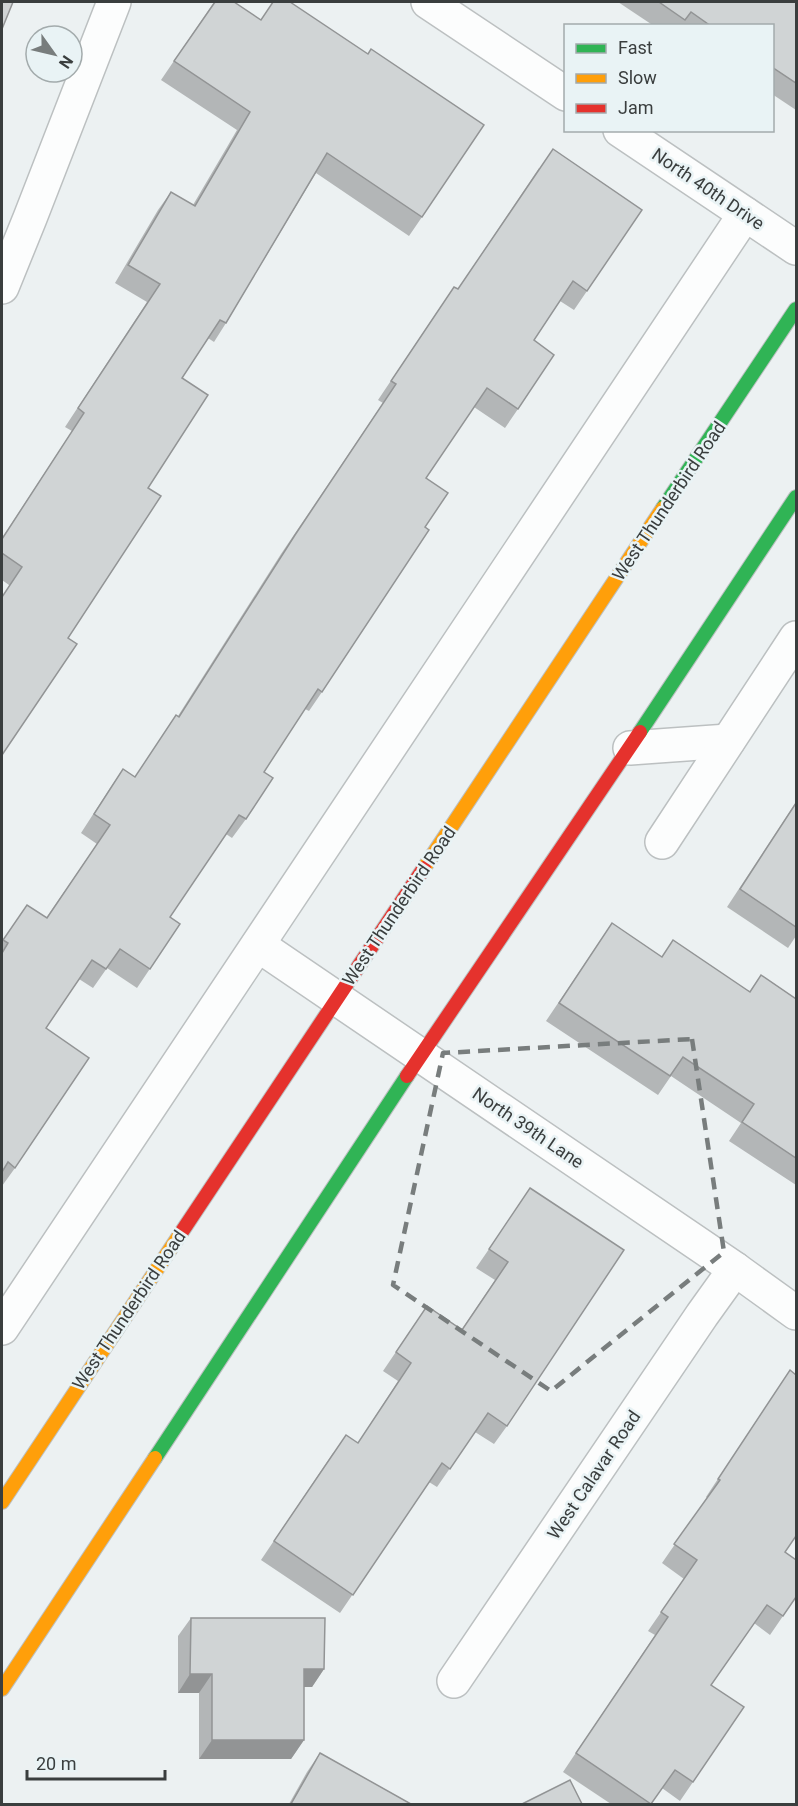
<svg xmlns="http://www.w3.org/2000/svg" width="798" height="1806" viewBox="0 0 798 1806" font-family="Roboto,sans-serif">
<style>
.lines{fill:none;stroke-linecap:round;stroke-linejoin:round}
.street-casing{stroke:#bcc0c1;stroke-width:36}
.fast-casing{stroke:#bcc0c1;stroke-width:16}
.slow-casing{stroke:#bcc0c1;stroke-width:16}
.jam-casing{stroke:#bcc0c1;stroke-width:16}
.street{stroke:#fcfdfd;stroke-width:33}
.fast{stroke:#30b455;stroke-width:14}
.slow{stroke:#ff9f0a;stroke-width:14}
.jam{stroke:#e5322d;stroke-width:14}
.wall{fill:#b3b6b7}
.shaded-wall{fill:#929495}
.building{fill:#d0d4d5;stroke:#929495;stroke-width:1.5}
.marked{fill:none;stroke:#787d7d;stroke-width:4.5;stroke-dasharray:12 8;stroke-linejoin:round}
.labels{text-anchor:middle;stroke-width:5;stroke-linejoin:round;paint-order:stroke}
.street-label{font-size:18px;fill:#3a3e3e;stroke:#e9f3f5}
</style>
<rect width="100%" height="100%" fill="#ecf1f2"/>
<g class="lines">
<!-- street casing -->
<g class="street-casing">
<g id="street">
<polyline points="428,2 566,94"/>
<polyline points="620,130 796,248"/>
<polyline points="2,287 30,218 114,2"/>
<polyline points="630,748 728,741"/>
<polyline points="662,842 796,638"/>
<polyline points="258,945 735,1269 796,1313"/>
<polyline points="2,1328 745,214"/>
<polyline points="454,1681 702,1315 735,1269"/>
</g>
</g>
<!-- fast casing -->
<g class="fast-casing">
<g id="fast">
<polyline points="663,508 796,309"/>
<polyline points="640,732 796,497"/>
<polyline points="155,1458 407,1076"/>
</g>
</g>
<!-- slow casing -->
<g class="slow-casing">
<g id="slow">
<polyline points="424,868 663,508"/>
<polyline points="2,1502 181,1233"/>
<polyline points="2,1689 155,1458"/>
</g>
</g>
<!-- jam casing -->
<g class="jam-casing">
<g id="jam">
<polyline points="407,1076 640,732"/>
<polyline points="181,1233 424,868"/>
</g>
</g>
<!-- street -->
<use href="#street" class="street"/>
<!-- fast -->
<use href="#fast" class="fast"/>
<!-- slow -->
<use href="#slow" class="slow"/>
<!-- jam -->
<use href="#jam" class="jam"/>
</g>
<!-- wall -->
<g class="wall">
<polygon points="214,2 422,217 409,236 316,173 226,323 214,342 208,338 182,378 148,488 68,638 2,755 9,585 2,580 2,538 72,431 65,427 147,302 115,283 158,210 171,192 193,205 237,130 161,80"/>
<polygon points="618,2 796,2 796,110 772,94 772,26 654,26"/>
<polygon points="539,168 587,291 574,310 560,301 534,340 518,409 505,428 474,407 426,478 425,527 322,692 309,711 305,709 264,772 246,819 232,838 226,834 170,917 180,924 137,988 107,968 93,988 79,979 46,1028 15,1168 2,1186 2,942 27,905 46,918 97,844 81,833 110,788 123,769 135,777 176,715 178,716 281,554 383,403 378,400 441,306 458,289"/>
<polygon points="796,802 796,936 788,948 727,907"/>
<polygon points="612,923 661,957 750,991 761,975 796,999 796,1185 729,1141 741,1123 671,1076 658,1095 546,1021"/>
<polygon points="518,1207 507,1426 494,1444 475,1432 437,1487 429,1482 340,1613 261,1560 333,1453 358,1443 398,1381 383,1371 427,1306 462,1329 495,1280 476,1268"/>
<polygon points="790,1370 785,1552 796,1597 770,1635 754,1623 711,1685 693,1782 680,1801 662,1788 651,1804 611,1804 563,1772 655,1635 648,1631 684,1579 662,1563 707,1498 706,1497"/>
<polygon points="191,1618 324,1669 312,1687 304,1687 304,1740 291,1759 199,1759 199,1693 178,1693 178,1636"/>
<polygon points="320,1753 411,1804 289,1804 307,1772"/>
</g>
<!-- shaded-wall -->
<g class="shaded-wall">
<polygon points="304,1669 324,1669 312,1687 291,1687"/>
<polygon points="190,1674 212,1674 199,1693 178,1693"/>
<polygon points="212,1740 304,1740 291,1759 199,1759"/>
</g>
<!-- building -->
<g class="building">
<polygon points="2,2 13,2 2,29"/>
<polygon points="215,2 234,2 261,20 273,2 290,2 368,54 371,49 484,125 422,217 327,153 226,323 220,320 182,378 208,395 148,488 161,496 68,638 77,644 2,755 2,597 22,567 2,553 2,539 84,413 78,408 160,284 128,265 171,192 195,206 250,112 174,61"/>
<polygon points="659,2 796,2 796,83 772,67 772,26 711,26 691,12 685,20"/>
<polygon points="553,149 642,210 587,291 573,281 534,340 554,355 518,409 487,388 426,478 448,493 425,527 429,530 322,692 318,689 264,772 273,778 246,819 239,815 170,917 180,924 150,969 120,949 106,969 92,960 46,1028 89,1058 15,1168 8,1162 2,1172 2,953 8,943 3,940 27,905 47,918 110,825 94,814 123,769 135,777 176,715 179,717 295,535 396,384 391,381 454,287 458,289"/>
<polygon points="796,803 796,927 740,889"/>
<polygon points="612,923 662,957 673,940 750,992 761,975 796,999 796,1158 742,1122 754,1104 683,1057 670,1076 559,1003"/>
<polygon points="530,1188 624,1250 507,1426 488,1413 450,1469 442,1463 353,1595 274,1541 346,1435 358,1443 411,1363 396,1352 427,1306 462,1330 508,1262 489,1249"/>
<polygon points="790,1370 796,1375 796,1536 785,1552 796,1560 796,1597 783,1616 767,1605 711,1685 744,1707 693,1782 675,1770 651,1804 576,1753 668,1617 661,1612 697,1560 674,1544 720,1480 718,1479"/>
<polygon points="191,1618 325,1618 324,1669 304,1669 304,1740 212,1740 212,1674 190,1674"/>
<polygon points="320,1753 411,1804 291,1804"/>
<polygon points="570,1780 582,1804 522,1804"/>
</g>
<!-- marked area -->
<path class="marked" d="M692,1039L724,1252L551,1391L393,1285L443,1053Z"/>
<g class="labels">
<!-- street labels -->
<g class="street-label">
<text transform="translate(708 189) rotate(34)" y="6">North 40th Drive</text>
<text transform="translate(669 501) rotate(-56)" y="6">West Thunderbird Road</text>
<text transform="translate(399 906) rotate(-56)" y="6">West Thunderbird Road</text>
<text transform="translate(528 1128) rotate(34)" y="6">North 39th Lane</text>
<text transform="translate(129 1310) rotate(-56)" y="6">West Thunderbird Road</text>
<text transform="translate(594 1475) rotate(-56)" y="6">West Calavar Road</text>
</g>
</g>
<!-- border -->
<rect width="798" height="1806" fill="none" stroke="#3a3e3e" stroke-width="6"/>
<!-- legend -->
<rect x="564" y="24" width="210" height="108" fill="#e9f3f5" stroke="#a3abac" stroke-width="1.5"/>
<rect x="576" y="44" width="30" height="9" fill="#30b455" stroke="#a3abac" stroke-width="1.5"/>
<text x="618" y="54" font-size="18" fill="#3a3e3e">Fast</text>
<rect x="576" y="74" width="30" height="9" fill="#ff9f0a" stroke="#a3abac" stroke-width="1.5"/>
<text x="618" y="84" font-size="18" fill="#3a3e3e">Slow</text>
<rect x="576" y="104" width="30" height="9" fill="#e5322d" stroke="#a3abac" stroke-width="1.5"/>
<text x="618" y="114" font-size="18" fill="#3a3e3e">Jam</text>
<!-- north arrow -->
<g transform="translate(54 54) rotate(124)"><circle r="28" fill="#e9f3f5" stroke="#a3abac" stroke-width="1.5"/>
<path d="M0-4.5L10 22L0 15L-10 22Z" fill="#787d7d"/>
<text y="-9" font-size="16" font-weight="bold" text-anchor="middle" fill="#3a3e3e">N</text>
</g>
<!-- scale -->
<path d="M27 1770v9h138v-9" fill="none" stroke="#3a3e3e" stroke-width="3"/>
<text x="36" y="1770" font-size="18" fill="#3a3e3e" stroke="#e9f3f5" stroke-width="4.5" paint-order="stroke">20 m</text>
</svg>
